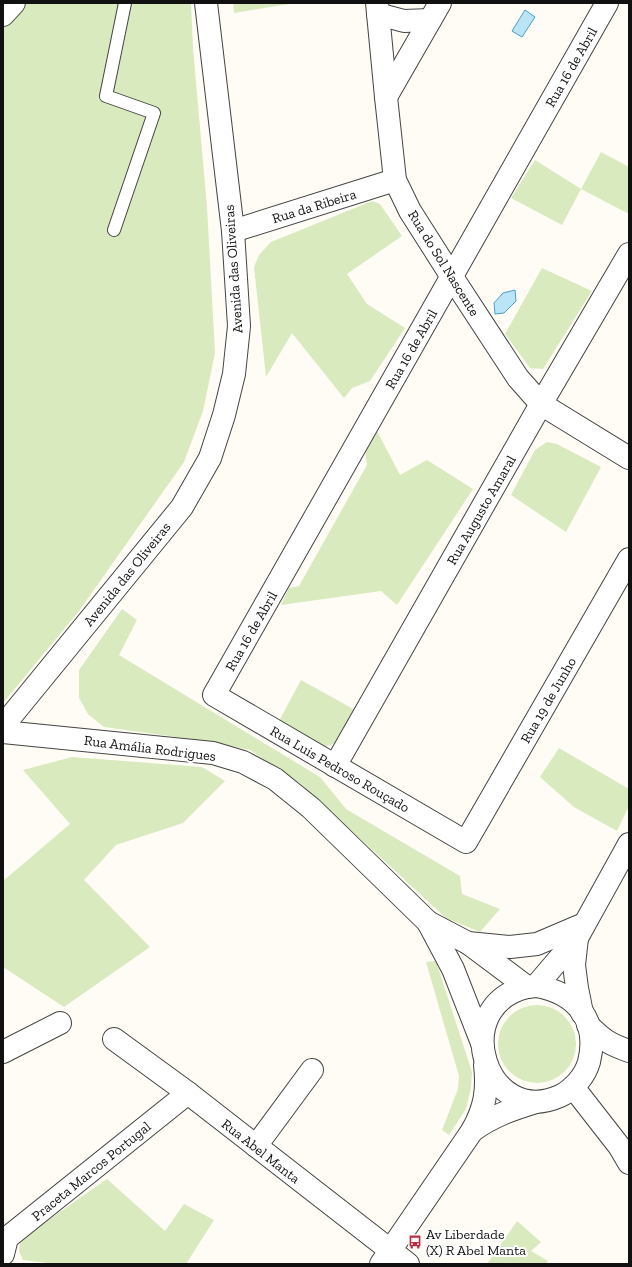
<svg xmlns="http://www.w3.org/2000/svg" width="632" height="1267" viewBox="0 0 632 1267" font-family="'Zilla Slab',serif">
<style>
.green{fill:#d9eabe}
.water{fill:#bbe5f5;stroke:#43a3cb}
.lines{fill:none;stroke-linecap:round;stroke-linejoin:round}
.service-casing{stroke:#444;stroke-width:14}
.minor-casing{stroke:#444;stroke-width:24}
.tertiary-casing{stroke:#444;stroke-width:24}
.service{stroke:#fff;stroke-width:12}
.minor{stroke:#fff;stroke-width:22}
.tertiary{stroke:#fff;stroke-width:22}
.labels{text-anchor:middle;stroke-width:4;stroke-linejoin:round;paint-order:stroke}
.street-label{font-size:14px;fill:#111;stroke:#fff}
.poi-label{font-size:14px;fill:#111;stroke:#fff;text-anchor:start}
</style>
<rect width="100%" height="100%" fill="#fffcf5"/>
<!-- green -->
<g class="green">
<polygon points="3,3 191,3 193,48 207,207 215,353 203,411 184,462 79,611 3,703"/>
<polygon points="233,3 295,3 234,13"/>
<polygon points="601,152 629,167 629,214 581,189 562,225 511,198 535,160 581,189"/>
<polygon points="372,201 380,204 402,236 347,274 367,304 405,328 370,381 352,388 344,398 292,333 266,377 254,267 259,255 271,242"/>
<polygon points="542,268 592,291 543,369 530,368 505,334"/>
<polygon points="377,431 400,475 427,460 473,489 397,605 381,591 281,605 289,588 299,586 367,465 365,449"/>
<polygon points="547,442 557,444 601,467 566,532 511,495 535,450"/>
<polygon points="122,609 137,620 119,655 320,777 346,809 460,876 462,894 500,909 480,932 446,918 301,784 250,750 205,741 104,727 88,714 79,698 79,670"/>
<polygon points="301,680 355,710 335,743 319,749 278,723"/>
<polygon points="559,748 629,789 629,806 617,831 574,807 540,777"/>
<polygon points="72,757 202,767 225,781 183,823 116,845 84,880 150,947 64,1007 3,967 3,881 70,824 23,770"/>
<polygon points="436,961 472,1072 471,1088 466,1109 449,1135 442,1130 458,1089 459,1076 426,962"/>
<circle cx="537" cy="1044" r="39"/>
<polygon points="107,1179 165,1231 184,1204 214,1220 186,1264 56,1264 23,1260 19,1251 20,1240"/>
<polygon points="517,1221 541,1242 531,1251 548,1261 546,1264 487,1264"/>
</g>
<!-- water -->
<g class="water">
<polygon points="525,10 535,17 522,37 512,31"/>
<polygon points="515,290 516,301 504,313 495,314 494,303 503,293"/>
</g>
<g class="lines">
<!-- service casing -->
<g class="service-casing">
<polyline id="service" points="114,230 154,113 106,96 125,3"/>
</g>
<!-- minor casing -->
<g class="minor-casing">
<g id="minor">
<polyline points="377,3 386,97 395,180 410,211 452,277 518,378 541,404 629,458"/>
<polyline points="607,3 214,695 466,842 629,559"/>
<polyline points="378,14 404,21 430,20"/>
<polyline points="3,15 14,3"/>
<polyline points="386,97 440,3"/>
<polyline points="233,231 395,180"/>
<polyline points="335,766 541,404 629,254"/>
<polyline points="577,938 574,965 577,988 582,1013"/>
<polyline points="468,943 510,947 537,944 584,924"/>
<polyline points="527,987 536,986 577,938 629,844"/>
<path d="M588,1025C603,1040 609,1044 629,1051"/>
<polyline points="114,1039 188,1093 408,1264"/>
<polyline points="3,1052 60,1023"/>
<polyline points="256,1146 312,1070"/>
<polyline points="3,1254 7,1238 188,1093"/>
</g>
</g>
<!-- tertiary casing -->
<g class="tertiary-casing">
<g id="tertiary">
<polyline points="3,726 182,507 210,458 224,415 234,374 239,326 233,231 206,3"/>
<polyline points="3,732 213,753 243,762 275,779 311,808 428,922 468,943 527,987"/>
<polyline points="428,922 453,969 482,1043"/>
<path d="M527,987C447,1006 486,1129 560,1096C573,1090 585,1076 589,1062C599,1021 577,993 536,986"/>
<polyline points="573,1087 619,1146 629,1163"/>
<path d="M472,1131C492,1116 513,1109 536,1102"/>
<path d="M381,1264L472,1131C485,1108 488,1090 485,1065"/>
</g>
</g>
<!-- service -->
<use href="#service" class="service"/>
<!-- minor -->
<use href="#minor" class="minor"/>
<!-- tertiary -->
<use href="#tertiary" class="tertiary"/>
</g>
<!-- icons -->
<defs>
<g id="bus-bare" transform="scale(1.08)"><path d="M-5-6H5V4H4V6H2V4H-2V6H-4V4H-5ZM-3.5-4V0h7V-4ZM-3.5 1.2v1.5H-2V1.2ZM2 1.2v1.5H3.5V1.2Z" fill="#c02a41" stroke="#fff" stroke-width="2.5" paint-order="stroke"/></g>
</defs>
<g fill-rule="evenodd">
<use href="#bus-bare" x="415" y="1242"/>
</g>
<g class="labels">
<!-- street labels -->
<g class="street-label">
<text transform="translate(571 67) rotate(-60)" y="5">Rua 16 de Abril</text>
<text transform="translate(314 206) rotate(-17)" y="5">Rua da Ribeira</text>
<text transform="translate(444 263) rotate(58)" y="5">Rua do Sol Nascente</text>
<text transform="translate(233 269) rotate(-94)" y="5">Avenida das Oliveiras</text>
<text transform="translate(411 349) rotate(-60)" y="5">Rua 16 de Abril</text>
<text transform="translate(481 510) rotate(-60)" y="5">Rua Augusto Amaral</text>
<text transform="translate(127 574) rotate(-51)" y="5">Avenida das Oliveiras</text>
<text transform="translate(251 631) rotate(-60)" y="5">Rua 16 de Abril</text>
<text transform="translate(548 700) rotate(-60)" y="5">Rua 19 de Junho</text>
<text transform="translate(150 748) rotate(7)" y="5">Rua Amália Rodrigues</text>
<text transform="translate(340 769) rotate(30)" y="5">Rua Luis Pedroso Rouçado</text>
<text transform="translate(261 1151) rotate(38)" y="5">Rua Abel Manta</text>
<text transform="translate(91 1171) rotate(-39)" y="5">Praceta Marcos Portugal</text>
</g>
<!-- poi labels -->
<g class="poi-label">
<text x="426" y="1239">Av Liberdade<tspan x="426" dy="16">(X) R Abel Manta</tspan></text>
</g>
</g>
<!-- border -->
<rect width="632" height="1267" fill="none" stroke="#111111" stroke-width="8"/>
</svg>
